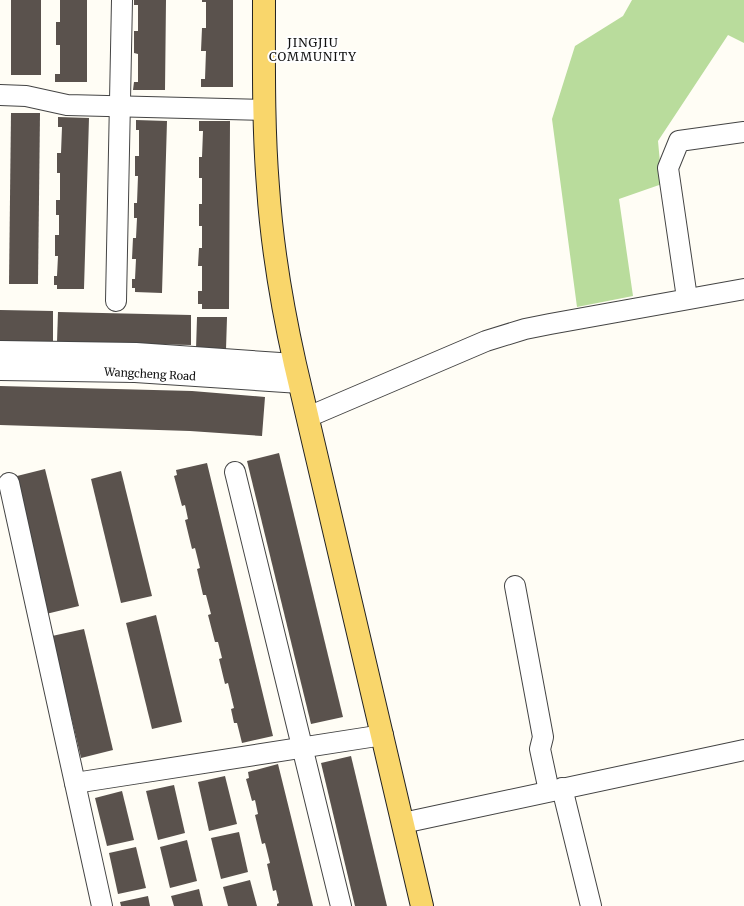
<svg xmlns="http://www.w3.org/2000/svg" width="744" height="906" viewBox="0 0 744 906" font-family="Merriweather,serif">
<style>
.forest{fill:#b9dc9c}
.building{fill:#5a524d}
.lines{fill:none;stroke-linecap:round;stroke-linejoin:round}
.minor-casing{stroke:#444;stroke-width:22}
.major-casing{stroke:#222;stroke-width:24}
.minor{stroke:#fff;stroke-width:20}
.major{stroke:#f9d66b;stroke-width:22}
.labels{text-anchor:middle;stroke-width:4;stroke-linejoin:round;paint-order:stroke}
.street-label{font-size:11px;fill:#111;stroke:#fff}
.neighbourhood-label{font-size:12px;letter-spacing:1px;fill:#111;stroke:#fff}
</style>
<rect width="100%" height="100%" fill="#fffdf5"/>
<!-- forest -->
<polygon class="forest" points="632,0 744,0 744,43 728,35 658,141 662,184 619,199 633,296 577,307 552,119 575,46 623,16"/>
<!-- building -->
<g class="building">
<rect x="11" y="0" width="30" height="75"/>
<polygon points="60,0 87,0 87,82 55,82 55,74 60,74 60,45 56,45 56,22 60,22"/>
<polygon points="134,0 166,0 165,90 133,90 134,82 138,82 138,54 134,53 134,31 138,31 138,5 134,5"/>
<polygon points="202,0 233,0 233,87 201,87 201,79 205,79 206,51 201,51 202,28 206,28 206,2 202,2"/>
<polygon points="11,113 40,113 38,284 9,284"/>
<polygon points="58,117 89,118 84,289 57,289 57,285 54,285 54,276 57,276 58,256 55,256 55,235 59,235 59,215 56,215 56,200 60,200 60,173 57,173 57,153 61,153 62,127 58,127"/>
<polygon points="136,120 167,121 162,293 135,292 135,288 132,288 132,279 135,279 136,259 132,259 133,238 136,238 137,218 134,218 134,203 137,203 138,176 135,176 135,156 139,156 139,130 136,130"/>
<polygon points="199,121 230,121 229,309 202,309 202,304 198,304 198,291 202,291 202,266 198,266 199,248 202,248 202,226 199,226 199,204 202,204 202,178 199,178 199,157 202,157 203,131 199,131"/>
<polygon points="0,310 53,311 53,344 0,343"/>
<polygon points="58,312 191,315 191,345 57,342"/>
<polygon points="197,317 227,317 226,350 196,350"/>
<polygon points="0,386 192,391 265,397 262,436 190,431 0,425"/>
<polygon points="279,453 343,717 311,724 247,461"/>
<polygon points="207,463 273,736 242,743 237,723 234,723 231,709 234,708 228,683 225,684 219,659 222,658 218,642 215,642 208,615 211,614 206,595 203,595 197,569 200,568 195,548 192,549 185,520 188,519 185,505 182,506 174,476 177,475 176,470"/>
<polygon points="45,469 79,606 46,614 13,477"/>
<polygon points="121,471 152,596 121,603 91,479"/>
<polygon points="156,615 182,722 152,729 126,623"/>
<polygon points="84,629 113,750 81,758 52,636"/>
<polygon points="351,756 387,906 355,906 321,763"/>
<polygon points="278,764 313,906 277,906 277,904 279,903 276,890 273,891 267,864 270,863 265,843 262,844 255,815 258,814 255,800 252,801 246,779 249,778 248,772"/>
<polygon points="225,776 237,824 209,831 198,782"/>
<polygon points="174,785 185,833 158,840 146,791"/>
<polygon points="122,791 134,840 107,846 95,798"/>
<polygon points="239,832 248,872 221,879 211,838"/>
<polygon points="187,840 197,881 170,888 160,847"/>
<polygon points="136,847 146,888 118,894 109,853"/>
<polygon points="250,880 257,906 228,906 223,887"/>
<polygon points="199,889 203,906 174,906 171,896"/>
<polygon points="148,896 150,906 121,906 120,902"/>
</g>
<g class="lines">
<!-- minor casing -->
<g class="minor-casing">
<g id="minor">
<polyline points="0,95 26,96 67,105 265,110"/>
<polyline points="687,298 668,168 679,141 744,132"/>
<polyline points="116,301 122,0"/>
<polyline points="0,351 136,353 295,364"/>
<polyline points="0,370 135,372 300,383"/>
<polyline points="308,417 486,341 525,329 550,324 744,289"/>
<polyline points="235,472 341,906"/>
<polyline points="9,483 102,906"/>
<polyline points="515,586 543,737 540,749 549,791"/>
<polyline points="75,783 383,735"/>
<polyline points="562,788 591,906"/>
<polyline points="403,823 744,750"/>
</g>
</g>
<!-- major casing -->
<g class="major-casing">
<path id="major" d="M264,0C264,62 263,125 268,187C272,247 282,306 295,364L422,906"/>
</g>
<!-- minor -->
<use href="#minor" class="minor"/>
<!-- major -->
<use href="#major" class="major"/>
</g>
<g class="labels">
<!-- street labels -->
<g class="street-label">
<text transform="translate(150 374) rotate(3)" y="4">Wangcheng Road</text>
</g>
<!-- neighbourhood labels -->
<g class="neighbourhood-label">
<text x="313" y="47">JINGJIU<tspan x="313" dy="14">COMMUNITY</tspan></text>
</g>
</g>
</svg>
